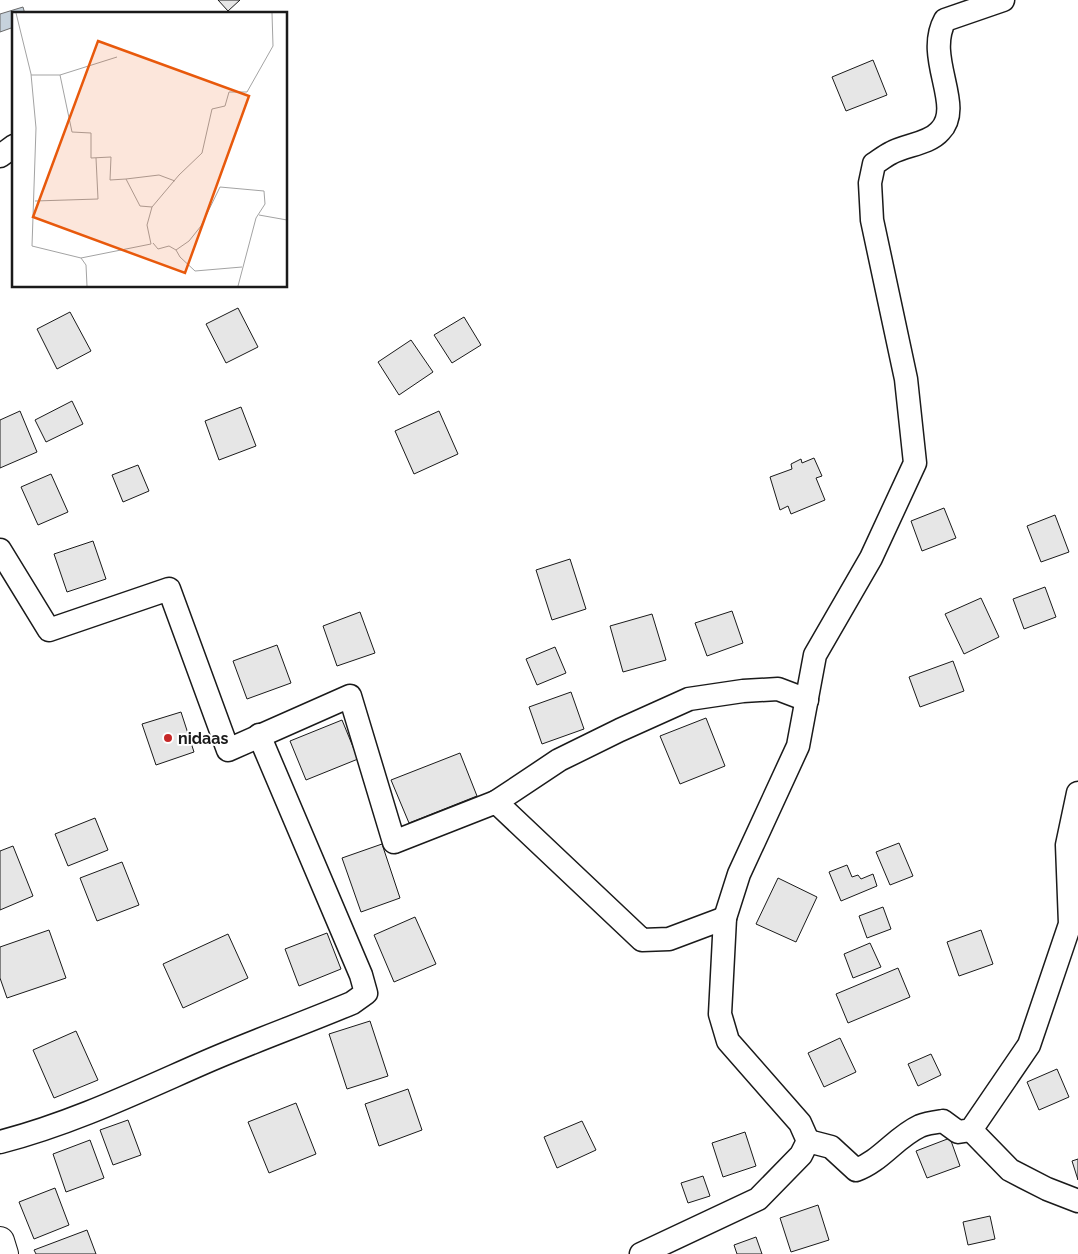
<svg xmlns="http://www.w3.org/2000/svg" width="1078" height="1254" viewBox="0 0 1078 1254" font-family="Raleway,sans-serif">
<style>
.water{fill:#c6d2dc;stroke:#6a6a6a}
.building{fill:#e6e6e6;stroke:#1a1a1a}
.lines{fill:none;stroke-linecap:round;stroke-linejoin:round}
.minor-casing{stroke:#1a1a1a;stroke-width:25}
.secondary-casing{stroke:#1a1a1a;stroke-width:30}
.minor{stroke:#fff;stroke-width:22}
.secondary{stroke:#fff;stroke-width:28}
.poi-dot{fill:#c62828;stroke:#fff;stroke-width:2}
.labels{text-anchor:middle;stroke-width:4;stroke-linejoin:round;paint-order:stroke}
.poi-label{font-size:16px;font-weight:bold;fill:#1a1a1a;stroke:#fff;text-anchor:start}
.inset-road{fill:none;stroke:#a3a3a3;stroke-width:1}
.view{fill:#e8590c;fill-opacity:0.15;stroke:#e8590c;stroke-width:2.5}
.inset-edge{fill:none;stroke:#1a1a1a;stroke-width:2.5}
</style>
<rect width="100%" height="100%" fill="#fff"/>
<!-- water -->
<polygon class="water" points="23,7 25,14 14,14 14,27 0,32 0,14"/>
<!-- building -->
<g class="building">
<polygon points="218,0 240,0 228,11"/>
<polygon points="873,60 887,95 846,111 832,77"/>
<polygon points="238,308 258,347 226,363 206,324"/>
<polygon points="70,312 91,351 57,369 37,329"/>
<polygon points="464,317 481,345 452,363 434,335"/>
<polygon points="411,340 433,372 399,395 378,362"/>
<polygon points="72,401 83,424 46,442 35,420"/>
<polygon points="241,407 256,446 219,460 205,421"/>
<polygon points="20,411 37,452 0,468 0,420"/>
<polygon points="439,411 458,454 414,474 395,431"/>
<polygon points="814,458 822,476 816,478 825,500 791,514 788,506 780,510 770,477 792,469 791,464 801,459 802,463"/>
<polygon points="138,465 149,491 123,502 112,475"/>
<polygon points="51,474 68,512 38,525 21,487"/>
<polygon points="944,508 956,538 922,551 911,521"/>
<polygon points="1055,515 1069,552 1041,562 1027,526"/>
<polygon points="93,541 106,579 67,592 54,554"/>
<polygon points="570,559 586,609 552,620 536,570"/>
<polygon points="1045,587 1056,617 1024,629 1013,599"/>
<polygon points="981,598 999,637 964,654 945,614"/>
<polygon points="732,611 743,643 707,656 695,623"/>
<polygon points="360,612 375,653 337,666 323,626"/>
<polygon points="652,614 666,660 623,672 610,626"/>
<polygon points="277,645 291,683 247,699 233,661"/>
<polygon points="555,647 566,673 537,685 526,659"/>
<polygon points="953,661 964,691 920,707 909,677"/>
<polygon points="571,692 584,729 542,744 529,707"/>
<polygon points="181,712 194,752 156,765 142,724"/>
<polygon points="706,718 725,766 680,784 660,736"/>
<polygon points="342,720 358,759 306,780 290,741"/>
<polygon points="460,753 477,796 409,823 391,780"/>
<polygon points="95,818 108,850 68,866 55,834"/>
<polygon points="899,843 913,876 890,885 876,852"/>
<polygon points="382,844 400,898 361,912 342,858"/>
<polygon points="13,846 33,896 0,910 0,851"/>
<polygon points="122,862 139,905 97,921 80,878"/>
<polygon points="847,865 852,877 858,875 861,879 873,874 877,886 841,901 829,872"/>
<polygon points="778,878 817,897 796,942 756,924"/>
<polygon points="883,907 891,929 867,938 859,916"/>
<polygon points="415,917 436,964 394,982 374,935"/>
<polygon points="49,930 66,978 7,998 0,978 0,947"/>
<polygon points="981,930 993,964 959,976 947,942"/>
<polygon points="327,933 341,969 299,986 285,949"/>
<polygon points="228,934 248,978 183,1008 163,964"/>
<polygon points="870,943 881,967 853,978 844,954"/>
<polygon points="898,968 910,997 848,1023 836,994"/>
<polygon points="370,1021 388,1076 347,1089 329,1034"/>
<polygon points="76,1031 98,1080 54,1098 33,1050"/>
<polygon points="840,1038 856,1072 824,1087 808,1053"/>
<polygon points="931,1054 941,1075 918,1086 908,1064"/>
<polygon points="1057,1069 1069,1097 1039,1110 1027,1082"/>
<polygon points="408,1089 422,1130 379,1146 365,1104"/>
<polygon points="296,1103 316,1154 269,1173 248,1122"/>
<polygon points="128,1120 141,1155 113,1165 100,1130"/>
<polygon points="582,1121 596,1150 557,1168 544,1137"/>
<polygon points="745,1132 756,1166 723,1177 712,1143"/>
<polygon points="950,1138 960,1166 927,1178 916,1151"/>
<polygon points="90,1140 104,1178 66,1192 53,1154"/>
<polygon points="1078,1159 1078,1180 1072,1161"/>
<polygon points="703,1176 710,1196 688,1203 681,1183"/>
<polygon points="55,1188 69,1225 34,1239 19,1202"/>
<polygon points="818,1205 829,1240 791,1252 780,1218"/>
<polygon points="990,1216 995,1239 968,1245 963,1222"/>
<polygon points="87,1230 96,1254 36,1254 34,1250"/>
<polygon points="756,1237 762,1254 737,1254 734,1245"/>
</g>
<g class="lines">
<!-- minor casing -->
<g class="minor-casing">
<g id="minor">
<polyline points="0,156 14,146"/>
<polyline points="0,550 49,630 169,589 228,750 350,696 394,842 496,802 642,940 669,939 725,918 720,1014 728,1041 800,1123 808,1141 801,1155 758,1199 641,1254"/>
<polyline points="496,802 559,760 620,730 689,699 743,691 778,689 807,700"/>
<path d="M725,918L739,874L798,746L815,655L871,558L915,463L906,379L872,220L870,183L874,164C880,160 885,156 891,153C905,145 929,144 940,131C965,106 924,58 945,20L1003,0"/>
<polyline points="971,1130 1010,1170 1047,1189 1078,1201"/>
<path d="M808,1141L831,1147L856,1170C881,1161 896,1137 920,1126C927,1123 936,1122 943,1121L958,1132L971,1130L1029,1045L1070,924L1067,845L1078,793"/>
<path d="M0,1142C70,1124 135,1093 201,1064C251,1042 302,1024 352,1003L366,993L361,975L259,735"/>
</g>
</g>
<!-- secondary casing -->
<g class="secondary-casing">
<polyline id="secondary" points="0,1241 4,1254"/>
</g>
<!-- minor -->
<use href="#minor" class="minor"/>
<!-- secondary -->
<use href="#secondary" class="secondary"/>
</g>
<!-- markers -->
<circle class="poi-dot" cx="168" cy="738" r="5"/>
<g class="labels">
<!-- poi labels -->
<g class="poi-label">
<text x="178" y="744">nidaas</text>
</g>
</g>
<!-- overview -->
<g transform="translate(12 12)">
<rect width="275" height="275" fill="#fff"/>
<path class="inset-road" d="M4,1L19,62L24,116L20,234L69,246L74,253L75,274M19,63H48L60,120L79,121V146L99,145L98,168L114,167L128,194L140,195L135,213L139,232L69,246M48,63L105,45M114,167L147,163L163,169M23,189L86,187L84,146M140,195L167,163L190,141L200,97L213,94L217,80H235L261,34L260,1M247,203L275,208M141,231L146,237L157,234L164,238L177,229L189,214L208,175L252,179L253,192L244,206L226,274M164,238L168,245L183,259L230,255"/>
<path class="view" d="M86,29L237,84L173,261L21,205Z"/>
<rect width="275" height="275" class="inset-edge"/>
</g>
</svg>
